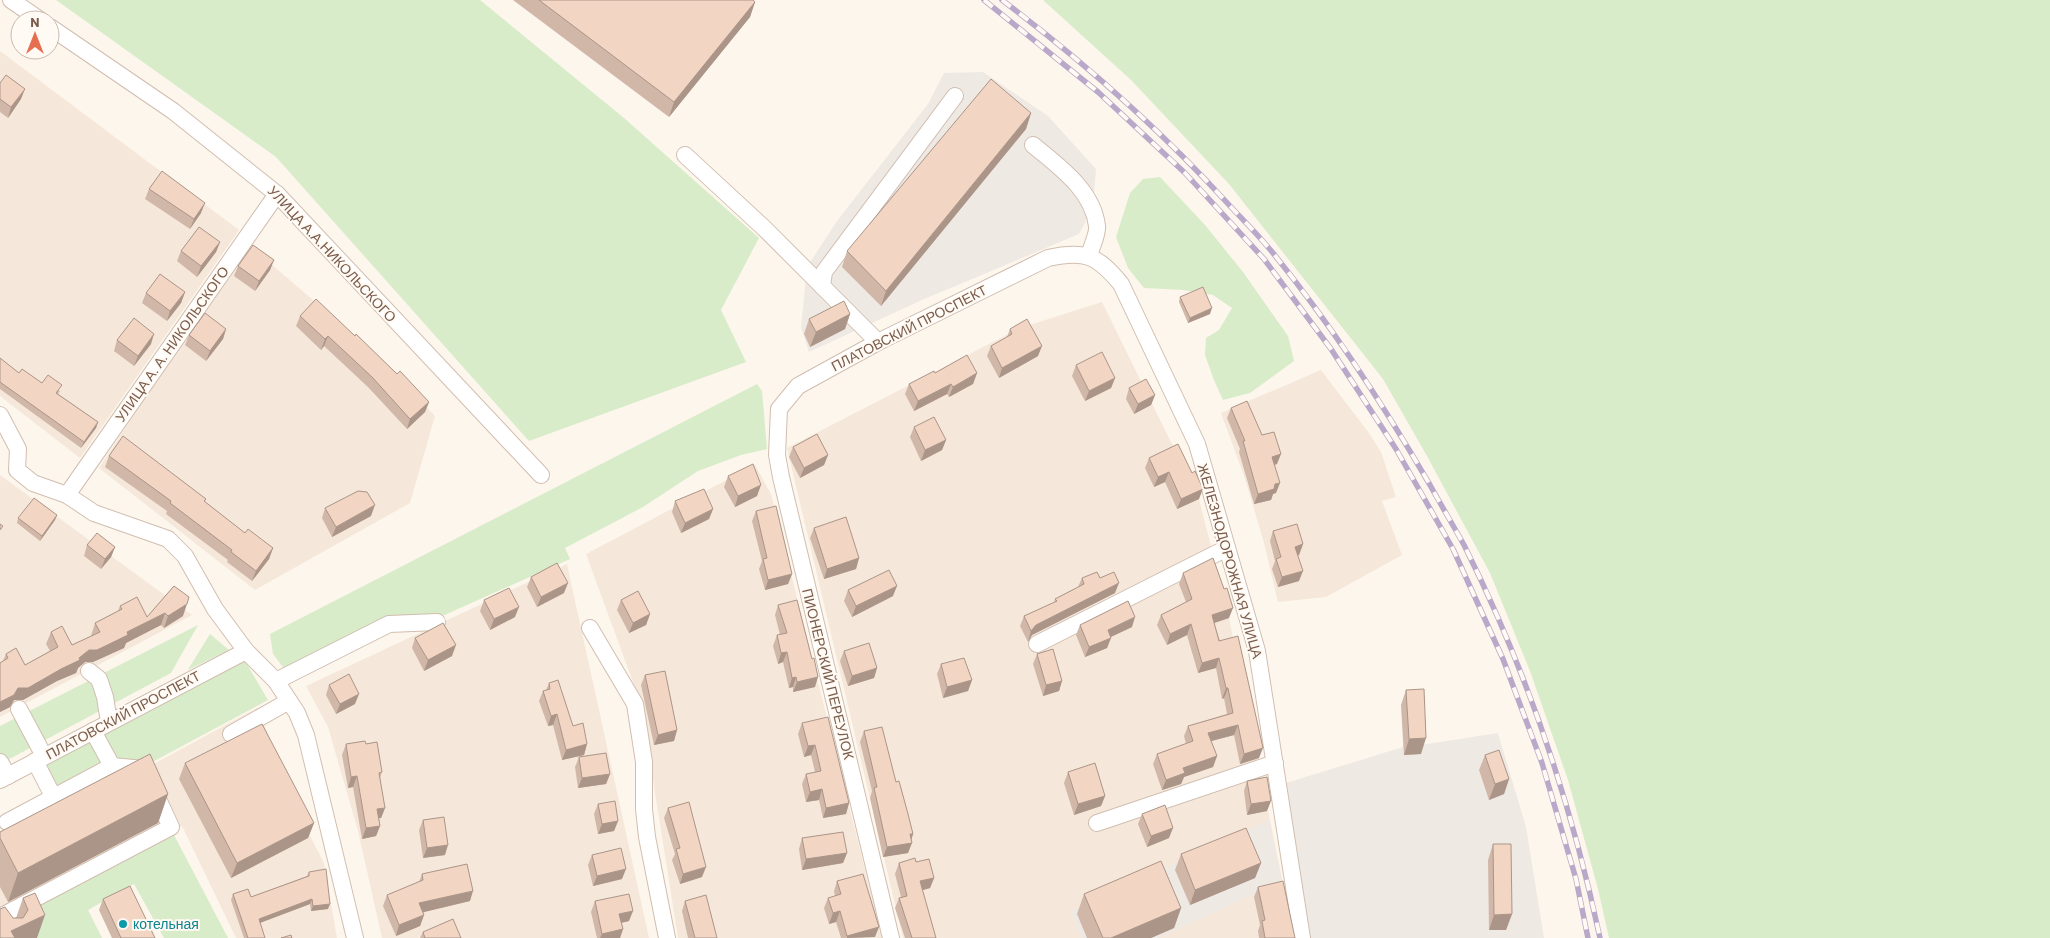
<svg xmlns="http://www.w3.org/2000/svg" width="2050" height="938" viewBox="0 0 2050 938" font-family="Barlow,sans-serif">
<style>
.residential{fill:#f5e8da}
.industrial{fill:#efe9e4}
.green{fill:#d8ecc9}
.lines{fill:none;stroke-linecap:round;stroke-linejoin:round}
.minor-casing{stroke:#d1beb0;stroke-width:18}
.minor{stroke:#fff;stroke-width:16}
.rail-casing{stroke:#b9a8c9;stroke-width:5.5}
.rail{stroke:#fffaf3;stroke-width:4;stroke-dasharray:11;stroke-linecap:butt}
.wall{fill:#d1b7a8}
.shaded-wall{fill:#aa9588}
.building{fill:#f3d5c3;stroke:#aa9588}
.culture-dot{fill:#0f9aa8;stroke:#fffaf3;stroke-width:2}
.labels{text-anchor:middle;stroke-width:4;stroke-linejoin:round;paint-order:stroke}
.street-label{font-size:14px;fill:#7a5c4d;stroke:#fffaf3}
.culture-label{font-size:14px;fill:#0d838f;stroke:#fffaf3;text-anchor:start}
</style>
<rect width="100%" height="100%" fill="#fdf6ec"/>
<!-- residential -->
<g class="residential">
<polygon points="0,51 239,230 80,458 0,396"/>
<polygon points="250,246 383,360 435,416 410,503 255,590 99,468 191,328"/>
<polygon points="1102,302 1199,499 1229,618 1294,938 903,938 787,448 1020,328"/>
<polygon points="1321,370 1369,433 1381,452 1396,497 1382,501 1402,555 1326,597 1278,602 1263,539 1244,476 1221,413"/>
<polygon points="755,465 771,494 882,938 678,938 641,704 586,554"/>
<polygon points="0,475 192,615 0,717"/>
<polygon points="567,564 649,938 382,938 358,831 328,727 306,686"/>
<polygon points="257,708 310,836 324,863 337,938 236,938 182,826 6,920 0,908 0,847"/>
</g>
<!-- industrial -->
<g class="industrial">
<polygon points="983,72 1048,116 1096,169 1093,207 1079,234 922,300 809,352 801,327 807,267 837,221 928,104 944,73"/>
<polygon points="1418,704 1421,745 1498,733 1526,827 1544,938 1311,938 1286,783 1403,747 1401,705"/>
<polygon points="1269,820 1282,881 1159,938 1081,938 1071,911"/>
</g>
<!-- green -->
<g class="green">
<polygon points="56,0 480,0 624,118 759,238 721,310 746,362 529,441 276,157"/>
<polygon points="1043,0 2050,0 2050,938 1609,938 1598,889 1568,780 1530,671 1490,573 1427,456 1383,379 1229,184 1131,80"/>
<polygon points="1160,177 1205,225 1243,272 1288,336 1294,361 1250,393 1223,400 1214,380 1205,355 1206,338 1219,330 1232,308 1213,295 1183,290 1144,288 1128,268 1116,237 1130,193 1143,179"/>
<polygon points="757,384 762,391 767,449 741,455 698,471 643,507 565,548 570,559 440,617 388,616 285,670 273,654 270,634"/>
<polygon points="198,625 171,673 0,764 0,726"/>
<polygon points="210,634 229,650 188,670 189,668"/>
<polygon points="242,656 268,700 145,766 116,761 101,730"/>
<polygon points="92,734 109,766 55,794 38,762"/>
<polygon points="174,835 228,938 164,938 134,884 88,910 102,938 38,938 26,913"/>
</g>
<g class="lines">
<!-- minor casing -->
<g class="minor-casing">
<g id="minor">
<polyline points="11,0 40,20"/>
<polyline points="50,27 173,111 277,194 541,475"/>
<path d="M1033,145C1058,166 1093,190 1097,226C1098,235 1091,247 1089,256"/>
<polyline points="685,155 764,228 822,286"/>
<polyline points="878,342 822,286 824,272 955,96"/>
<polyline points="0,415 18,449 17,470 33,483 67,495 94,513 168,539 185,556 215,609 246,651 276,681 297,713 306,735 355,938"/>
<polyline points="67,495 277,194"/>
<polyline points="590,628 635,704 644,762 644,809 647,837 667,938"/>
<polyline points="1037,644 1227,548"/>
<polyline points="89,671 99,679 105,697 109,722"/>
<polyline points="276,681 389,624 437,622"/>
<polyline points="19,709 44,756"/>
<polyline points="231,734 289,701"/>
<polyline points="35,761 54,798"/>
<polyline points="0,762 8,776"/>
<polyline points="0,780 246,651"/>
<polyline points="7,822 112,766 93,731"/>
<polyline points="1097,823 1275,763"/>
<polyline points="0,917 171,827 144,769 112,766"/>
<path d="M891,938L781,477L777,455L779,409L798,386L878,342L1048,258C1085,250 1097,255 1121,284L1197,444L1257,651L1302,938"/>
</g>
</g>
<!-- minor -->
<use href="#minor" class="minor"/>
<!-- rail casing -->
<g class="rail-casing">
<g id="rail">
<polyline points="984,0 1098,92 1185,173 1264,259 1331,349 1396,449 1453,549 1503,659 1542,763 1576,879 1588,938"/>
<path d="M1002,0C1084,62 1162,131 1231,207C1245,222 1260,237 1273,253C1332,326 1383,404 1430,485C1441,505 1453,525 1464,545C1526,669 1571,802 1600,938"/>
</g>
</g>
<!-- rail -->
<use href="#rail" class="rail"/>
</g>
<!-- wall -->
<g class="wall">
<polygon points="513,0 753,0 755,2 750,17 669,117"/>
<polygon points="0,83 21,99 8,118 0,112"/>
<polygon points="1031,113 1026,129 881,306 842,267 847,251"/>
<polygon points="149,189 201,213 190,229 145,199"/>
<polygon points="220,242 216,252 197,277 177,261 181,251"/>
<polygon points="274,260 270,270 255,291 234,276 238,266"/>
<polygon points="185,292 181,303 167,321 142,303 146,293"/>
<polygon points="1180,297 1210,314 1188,323 1179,302"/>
<polygon points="850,314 845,329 810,347 804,334 809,319"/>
<polygon points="300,316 355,336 429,402 425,412 407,429 368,387 324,346 321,350 296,326"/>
<polygon points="226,329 223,339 206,361 185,345 189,335"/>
<polygon points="1010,329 1038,356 999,378 987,356 991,346 1007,337"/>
<polygon points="117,340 151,344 134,366 114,351"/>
<polygon points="0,358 19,373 60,391 58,394 98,422 96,428 81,448 0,389"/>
<polygon points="1076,365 1115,378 1111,388 1085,401 1072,376"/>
<polygon points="935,373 977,373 973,384 949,397 947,394 914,411 905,394 909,384"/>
<polygon points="1129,388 1155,395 1151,405 1134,414 1126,399"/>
<polygon points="1231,408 1262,435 1277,464 1274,465 1276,493 1273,494 1271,500 1254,504 1239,452 1240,449 1227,418"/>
<polygon points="914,427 946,440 942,450 921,461 910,437"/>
<polygon points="1178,444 1199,499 1177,509 1165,482 1154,487 1145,468 1149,458"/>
<polygon points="793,447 828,455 824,465 800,478 789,457"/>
<polygon points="109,456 206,499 205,502 245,533 273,548 269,559 252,581 227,562 228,560 166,514 167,511 105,467"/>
<polygon points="728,476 757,496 735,507 724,487"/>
<polygon points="675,501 713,509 709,519 681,533 672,512"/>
<polygon points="325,508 371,516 332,537 322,518"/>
<polygon points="756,511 792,574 788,584 765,590 759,569 762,561 752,521"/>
<polygon points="57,515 55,520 40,541 17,523 18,518"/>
<polygon points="814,528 859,558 856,569 824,579 810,538"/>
<polygon points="1273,531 1303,544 1299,555 1298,555 1299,581 1278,587 1272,569 1275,561 1270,541"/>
<polygon points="87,545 115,547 111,557 101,569 84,556"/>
<polygon points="1183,573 1229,618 1214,623 1259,758 1240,764 1234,735 1211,741 1217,756 1213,767 1184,777 1181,784 1162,790 1153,764 1157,754 1186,744 1184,736 1188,726 1227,714 1224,698 1222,699 1216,668 1198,673 1187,635 1167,645 1157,625 1161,615 1186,602 1179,584"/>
<polygon points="531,577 564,593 537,607 527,587"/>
<polygon points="1082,578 1100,578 1115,593 1032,635 1028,642 1020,626 1024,616 1054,603 1055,599 1078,587"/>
<polygon points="174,586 183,616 164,628 161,625 126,643 124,648 93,662 85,662 78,668 76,673 57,681 23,700 14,700 10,707 0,712 0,663 3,661 6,654 25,665 50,651 46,644 51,632 72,645 91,636 95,623 118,611 120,606 147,617"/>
<polygon points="848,590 893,596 852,617 844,601"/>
<polygon points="484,600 515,617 490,630 480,611"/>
<polygon points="621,600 650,614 646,625 629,633 617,610"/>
<polygon points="778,605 815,687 793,692 793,687 789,688 783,662 778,664 773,646 777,635 780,635 775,615"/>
<polygon points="1080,625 1132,627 1111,637 1107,648 1085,657 1076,635"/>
<polygon points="415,638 452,656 424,671 412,648"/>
<polygon points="844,651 877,668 874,678 848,686 840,661"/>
<polygon points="1037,654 1062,681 1059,691 1043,696 1033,664"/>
<polygon points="941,664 972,680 968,691 943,698 937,674"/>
<polygon points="645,675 677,730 674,741 654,745 641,685"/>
<polygon points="549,683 573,726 587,744 584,755 562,760 553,725 548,726 539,701 543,691 546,690"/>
<polygon points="329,685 355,704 336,714 326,695"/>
<polygon points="1406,690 1421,754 1404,755 1401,705"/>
<polygon points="802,723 849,803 846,814 823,818 819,800 806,802 802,784 806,774 815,772 811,755 804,757 798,734"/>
<polygon points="864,731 896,782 913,834 908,853 883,857 870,798 872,791 860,742"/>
<polygon points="346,744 366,744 382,772 380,778 385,808 381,818 379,818 380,826 376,836 362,839 353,787 348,788 342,755"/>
<polygon points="1485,755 1509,779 1504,794 1489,800 1479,770"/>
<polygon points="579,757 610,774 606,784 578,788 575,767"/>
<polygon points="185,763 314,823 308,838 231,878 179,779"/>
<polygon points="1068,772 1105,796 1101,806 1074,815 1064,783"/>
<polygon points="1247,781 1267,811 1247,815 1244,791"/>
<polygon points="168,794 158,823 8,902 0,887 0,832"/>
<polygon points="598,804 618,821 614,831 598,834 594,814"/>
<polygon points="668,808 702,877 680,884 672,860 675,854 664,818"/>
<polygon points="1142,814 1169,838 1147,847 1138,824"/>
<polygon points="423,820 445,855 423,858 419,830"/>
<polygon points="802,838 847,853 843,863 802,870 799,849"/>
<polygon points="1493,844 1512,914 1506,930 1489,930 1488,860"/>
<polygon points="1181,854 1261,863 1255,878 1190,905 1175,870"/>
<polygon points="592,855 622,879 593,886 588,865"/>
<polygon points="916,862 934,878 930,888 922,890 936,938 905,938 895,908 899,898 901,897 895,874 899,863"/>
<polygon points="309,872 328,909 311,911 310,904 260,923 265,938 244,938 231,900 233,894 251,897 307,876"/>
<polygon points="422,874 470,901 423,912 424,915 420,926 396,936 383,906 387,895 419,882"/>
<polygon points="837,881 875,937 841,938 836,922 829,924 824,908 828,898 835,896 834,891"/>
<polygon points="1258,887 1295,938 1259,938 1258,931 1260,925 1254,897"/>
<polygon points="1084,894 1181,908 1174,928 1151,938 1087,938 1077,914"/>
<polygon points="23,898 45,915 0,938 13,918 16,918"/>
<polygon points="103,899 155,938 112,938 99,910"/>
<polygon points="595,901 629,921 621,923 623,929 620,938 597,938 591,912"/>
<polygon points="685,901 717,938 688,938 682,911"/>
<polygon points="423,932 461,938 420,938"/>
</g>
<!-- shaded-wall -->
<g class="shaded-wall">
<polygon points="755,2 750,17 669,117 674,102"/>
<polygon points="25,89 21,99 8,118 11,107"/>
<polygon points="1031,113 1026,129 881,306 886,291"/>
<polygon points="205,203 201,213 190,229 194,219"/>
<polygon points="220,242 216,252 197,277 201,266"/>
<polygon points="274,260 270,270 255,291 259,281"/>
<polygon points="185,292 181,303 167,321 170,311"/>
<polygon points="1212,308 1210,314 1188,323 1190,318"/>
<polygon points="850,314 845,329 810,347 816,332"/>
<polygon points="226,329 223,339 206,361 210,351"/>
<polygon points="154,334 151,344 134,366 138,356"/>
<polygon points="328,336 324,346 321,350 325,339"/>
<polygon points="1042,346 1038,356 999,378 1002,368"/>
<polygon points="977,373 973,384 949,397 953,387"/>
<polygon points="1115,378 1111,388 1085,401 1089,391"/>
<polygon points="951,384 947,394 914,411 918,401"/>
<polygon points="1155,395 1151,405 1134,414 1138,404"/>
<polygon points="429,402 425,412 407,429 410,419"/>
<polygon points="98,422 96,428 81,448 84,442"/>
<polygon points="946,440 942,450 921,461 925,450"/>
<polygon points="1281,454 1277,464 1268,467 1272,457"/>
<polygon points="828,455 824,465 800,478 804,468"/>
<polygon points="1169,472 1165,482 1154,487 1158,477"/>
<polygon points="1280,483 1276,493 1273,494 1271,500 1254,504 1258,494 1275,484"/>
<polygon points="761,485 757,496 735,507 738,496"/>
<polygon points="1203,489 1199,499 1177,509 1181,499"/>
<polygon points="375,505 371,516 332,537 336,527"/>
<polygon points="713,509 709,519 681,533 685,523"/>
<polygon points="57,515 55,520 40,541 42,536"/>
<polygon points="1303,544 1299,555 1292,557 1295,547"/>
<polygon points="115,547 111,557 101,569 105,559"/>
<polygon points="273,548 269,559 252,581 256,571"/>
<polygon points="859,558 856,569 824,579 827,569"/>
<polygon points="1303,571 1299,581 1278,587 1282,577"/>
<polygon points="792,574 788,584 765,590 768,580"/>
<polygon points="568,583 564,593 537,607 541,597"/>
<polygon points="1119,583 1115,593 1032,635 1028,642 1031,631 1036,625"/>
<polygon points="897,586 893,596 852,617 856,606"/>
<polygon points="187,604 183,616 164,628 168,616"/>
<polygon points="519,607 515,617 490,630 494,619"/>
<polygon points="1233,608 1229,618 1208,625 1212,615"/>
<polygon points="165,613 161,625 126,643 124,648 93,662 85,662 78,668 76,673 57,681 23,700 14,700 10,707 0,712 0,702 18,688 79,658 89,650"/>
<polygon points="650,614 646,625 629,633 633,623"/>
<polygon points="1135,617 1132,627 1104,640 1108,630"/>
<polygon points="1191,624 1187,635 1167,645 1170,634"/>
<polygon points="1111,638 1107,648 1085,657 1089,647"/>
<polygon points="456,645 452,656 424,671 428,660"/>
<polygon points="787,652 783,662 778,664 781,653"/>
<polygon points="1219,658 1216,668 1198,673 1202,663"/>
<polygon points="877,668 874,678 848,686 852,676"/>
<polygon points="796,677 793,687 789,688 792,678"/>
<polygon points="818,677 815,687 793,692 797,682"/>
<polygon points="972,680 968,691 943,698 947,687"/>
<polygon points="1062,681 1059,691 1043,696 1046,685"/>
<polygon points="1226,688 1228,688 1224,698 1222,699"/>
<polygon points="359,694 355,704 336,714 340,704"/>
<polygon points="557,714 553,725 548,726 551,716"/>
<polygon points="1238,725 1234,735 1204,743 1208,733"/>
<polygon points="677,730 674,741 654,745 658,735"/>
<polygon points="1426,738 1421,754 1404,755 1409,739"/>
<polygon points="587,744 584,755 562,760 566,750"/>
<polygon points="815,745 811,755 804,757 808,746"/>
<polygon points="1263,748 1259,758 1240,764 1244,754"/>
<polygon points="1217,756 1213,767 1184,777 1181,784 1162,790 1166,780 1183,768"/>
<polygon points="610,774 606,784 578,788 582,778"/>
<polygon points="357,776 353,787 348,788 351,777"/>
<polygon points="1509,779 1504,794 1489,800 1495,784"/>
<polygon points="822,789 819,800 806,802 810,792"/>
<polygon points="168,794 158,823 8,902 18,873"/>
<polygon points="1105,796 1101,806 1074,815 1078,804"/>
<polygon points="1271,801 1267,811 1247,815 1251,804"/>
<polygon points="849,803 846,814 823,818 826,808"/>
<polygon points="385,808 381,818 373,819 377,809"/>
<polygon points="618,821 614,831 598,834 602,824"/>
<polygon points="314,823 308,838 231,878 237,863"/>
<polygon points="380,826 376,836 362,839 366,828"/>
<polygon points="1173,828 1169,838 1147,847 1151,836"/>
<polygon points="910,834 913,834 910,843 912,843 908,853 883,857 887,847"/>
<polygon points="448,845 445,855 423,858 427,848"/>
<polygon points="847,853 843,863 802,870 806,859"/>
<polygon points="1261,863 1255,878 1190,905 1195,890"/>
<polygon points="706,867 702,877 680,884 683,874"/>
<polygon points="626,869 622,879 593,886 597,876"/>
<polygon points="934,878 930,888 916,892 920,881"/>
<polygon points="473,891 470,901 416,914 419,903"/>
<polygon points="312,899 310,904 257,924 259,919"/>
<polygon points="330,904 328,909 311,911 313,906"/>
<polygon points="1181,908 1174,928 1151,938 1111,938"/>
<polygon points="633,911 629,921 616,924 619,914"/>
<polygon points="840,911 836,922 829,924 833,913"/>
<polygon points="1512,914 1506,930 1489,930 1494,915"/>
<polygon points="45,915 37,938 8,938 11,931"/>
<polygon points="424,915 420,926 396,936 399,925"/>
<polygon points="879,927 875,937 847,938 847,936"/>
<polygon points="623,929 620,938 600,938 602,934"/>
</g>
<!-- building -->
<g class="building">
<polygon points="539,0 753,0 755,2 674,102"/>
<polygon points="6,75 25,89 11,107 0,99 0,83"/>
<polygon points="991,79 1031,113 886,291 847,251"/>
<polygon points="162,171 205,203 194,219 149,189"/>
<polygon points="199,227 220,242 201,266 181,251"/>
<polygon points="253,245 274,260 259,281 238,266"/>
<polygon points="160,274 185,292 170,311 146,293"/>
<polygon points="1203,287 1212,308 1190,318 1180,297"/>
<polygon points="316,299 355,336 356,334 397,374 400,371 429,402 410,419 372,377 328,336 325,339 300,316"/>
<polygon points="844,301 850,314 816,332 809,319"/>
<polygon points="205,313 226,329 210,351 189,335"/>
<polygon points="134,318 154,334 138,356 117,340"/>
<polygon points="1027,319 1042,346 1002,368 991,346 1012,334 1010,329"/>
<polygon points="1102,352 1115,378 1089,391 1076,365"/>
<polygon points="967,355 977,373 953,387 951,384 918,401 909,384 934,371 935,373"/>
<polygon points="0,358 19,373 22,369 42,383 48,375 62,385 56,393 98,422 84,442 0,382"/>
<polygon points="1146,379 1155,395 1138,404 1129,388"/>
<polygon points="1247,401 1262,435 1274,432 1281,454 1272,457 1280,483 1275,484 1274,489 1258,494 1243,441 1245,441 1231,408"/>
<polygon points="934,417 946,440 925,450 914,427"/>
<polygon points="817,434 828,455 804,468 793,447"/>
<polygon points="123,436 206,499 204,501 245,533 248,529 273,548 256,571 231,552 232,550 170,503 171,501 109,456"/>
<polygon points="1178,444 1192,473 1195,471 1203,489 1181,499 1169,472 1158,477 1149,458"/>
<polygon points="753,464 761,485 738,496 728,476"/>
<polygon points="704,489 713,509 685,523 675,501"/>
<polygon points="358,491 367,492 375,505 336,527 325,508"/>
<polygon points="34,498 57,515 42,536 18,518"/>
<polygon points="776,506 792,574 768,580 763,559 767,558 756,511"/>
<polygon points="846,517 859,558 827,569 814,528"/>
<polygon points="0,524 3,526 0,530"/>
<polygon points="1297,524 1303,544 1295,547 1303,571 1282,577 1276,559 1281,557 1273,531"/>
<polygon points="97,533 115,547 105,559 87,545"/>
<polygon points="1213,558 1224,589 1227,588 1233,608 1212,615 1219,641 1238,636 1263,748 1244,754 1238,725 1208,733 1217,756 1183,768 1185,773 1166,780 1157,754 1193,741 1188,726 1233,713 1228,688 1226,688 1219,658 1202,663 1191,624 1170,634 1161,615 1192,599 1183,573"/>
<polygon points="557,563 568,583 541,597 531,577"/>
<polygon points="889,570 897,586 856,606 848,590"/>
<polygon points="1097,572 1100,578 1114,572 1119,583 1036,625 1031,631 1024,616 1057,601 1055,599 1084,584 1082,578"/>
<polygon points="174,586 189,597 187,604 168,616 165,613 127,632 128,635 97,650 89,650 79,658 80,660 61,669 28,688 18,688 14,695 0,702 0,663 8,658 6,654 16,648 25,665 58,647 51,632 62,626 72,645 100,632 95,623 122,609 120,606 137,597 147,617"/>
<polygon points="509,588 519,607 494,619 484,600"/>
<polygon points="638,591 650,614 633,623 621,600"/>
<polygon points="797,600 812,659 814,658 818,677 797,682 796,677 792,678 787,652 781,653 777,635 787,633 778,605"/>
<polygon points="1128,601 1135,617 1108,630 1111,638 1089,647 1080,625"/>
<polygon points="443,623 456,645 428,660 415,638"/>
<polygon points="869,643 877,668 852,676 844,651"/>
<polygon points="1053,649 1062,681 1046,685 1037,654"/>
<polygon points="964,658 972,680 947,687 941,664"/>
<polygon points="665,671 677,730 658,735 645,675"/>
<polygon points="349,674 359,694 340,704 329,685"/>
<polygon points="558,680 573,726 583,723 587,744 566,750 557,714 551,716 543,691 550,689 549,683"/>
<polygon points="1424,689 1426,738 1409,739 1406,690"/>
<polygon points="828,717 849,803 826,808 822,789 810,792 806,774 821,771 815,745 808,746 802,723"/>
<polygon points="262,724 314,823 237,863 185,763"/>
<polygon points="882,727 896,782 899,781 908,814 913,834 910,834 912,843 887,847 874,788 877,787 864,731"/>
<polygon points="365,741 366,744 377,742 382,772 379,773 385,808 377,809 380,826 366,828 357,776 351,777 346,744"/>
<polygon points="1499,750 1509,779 1495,784 1485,755"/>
<polygon points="606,753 610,774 582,778 579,757"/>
<polygon points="150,754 168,794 18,873 0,838 0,832"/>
<polygon points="1095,763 1105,796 1078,804 1068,772"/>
<polygon points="1267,777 1271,801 1251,804 1247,781"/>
<polygon points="615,801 618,821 602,824 598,804"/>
<polygon points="689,802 706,867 683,874 676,849 680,848 668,808"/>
<polygon points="1165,805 1173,828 1151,836 1142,814"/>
<polygon points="444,817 448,845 427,848 423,820"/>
<polygon points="1246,828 1261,863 1195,890 1181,854"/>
<polygon points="843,832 847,853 806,859 802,838"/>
<polygon points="1493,844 1511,844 1512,914 1494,915"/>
<polygon points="621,848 626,869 597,876 592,855"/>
<polygon points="915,858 916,862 929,859 934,878 920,881 936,938 912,938 899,898 907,896 899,863"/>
<polygon points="1161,861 1181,908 1111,938 1103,938 1084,894"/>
<polygon points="467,864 473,891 419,903 424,915 399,925 387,895 423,880 422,874"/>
<polygon points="326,869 330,904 313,906 312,899 259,919 265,938 248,938 233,894 248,889 251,897 309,876 309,872"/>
<polygon points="863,874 879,927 847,936 840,911 833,913 828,898 841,894 837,881"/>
<polygon points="1283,881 1295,938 1265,938 1262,921 1265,920 1258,887"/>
<polygon points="130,886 155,938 121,938 103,899"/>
<polygon points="35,893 45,915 11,931 15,938 0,938 0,909 5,907 13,918 23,918 28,910 23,898"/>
<polygon points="629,894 633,911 619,914 623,929 602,934 595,901"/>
<polygon points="706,895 717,938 695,938 685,901"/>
<polygon points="453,919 461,938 425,938 423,932"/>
<polygon points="291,935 292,938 281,938"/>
</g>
<!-- markers -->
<circle class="culture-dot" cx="123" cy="924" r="5"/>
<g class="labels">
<!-- street labels -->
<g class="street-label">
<text transform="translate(332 254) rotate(47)" y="5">УЛИЦА А.А.НИКОЛЬСКОГО</text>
<text transform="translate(909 328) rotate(-27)" y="5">ПЛАТОВСКИЙ ПРОСПЕКТ</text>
<text transform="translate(172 344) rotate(-55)" y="5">УЛИЦА А. А. НИКОЛЬСКОГО</text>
<text transform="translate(1230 561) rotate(74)" y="5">ЖЕЛЕЗНОДОРОЖНАЯ УЛИЦА</text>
<text transform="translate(828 674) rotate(76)" y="5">ПИОНЕРСКИЙ ПЕРЕУЛОК</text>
<text transform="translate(123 715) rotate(-28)" y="5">ПЛАТОВСКИЙ ПРОСПЕКТ</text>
</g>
<!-- culture labels -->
<g class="culture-label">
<text x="133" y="929">котельная</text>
</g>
</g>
<!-- north arrow -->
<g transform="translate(35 35)"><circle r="24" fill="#fffaf3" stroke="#cabbb1"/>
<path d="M0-4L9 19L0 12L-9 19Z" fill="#e76f51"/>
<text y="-8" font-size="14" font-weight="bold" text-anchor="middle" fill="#7a5c4d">N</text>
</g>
</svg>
